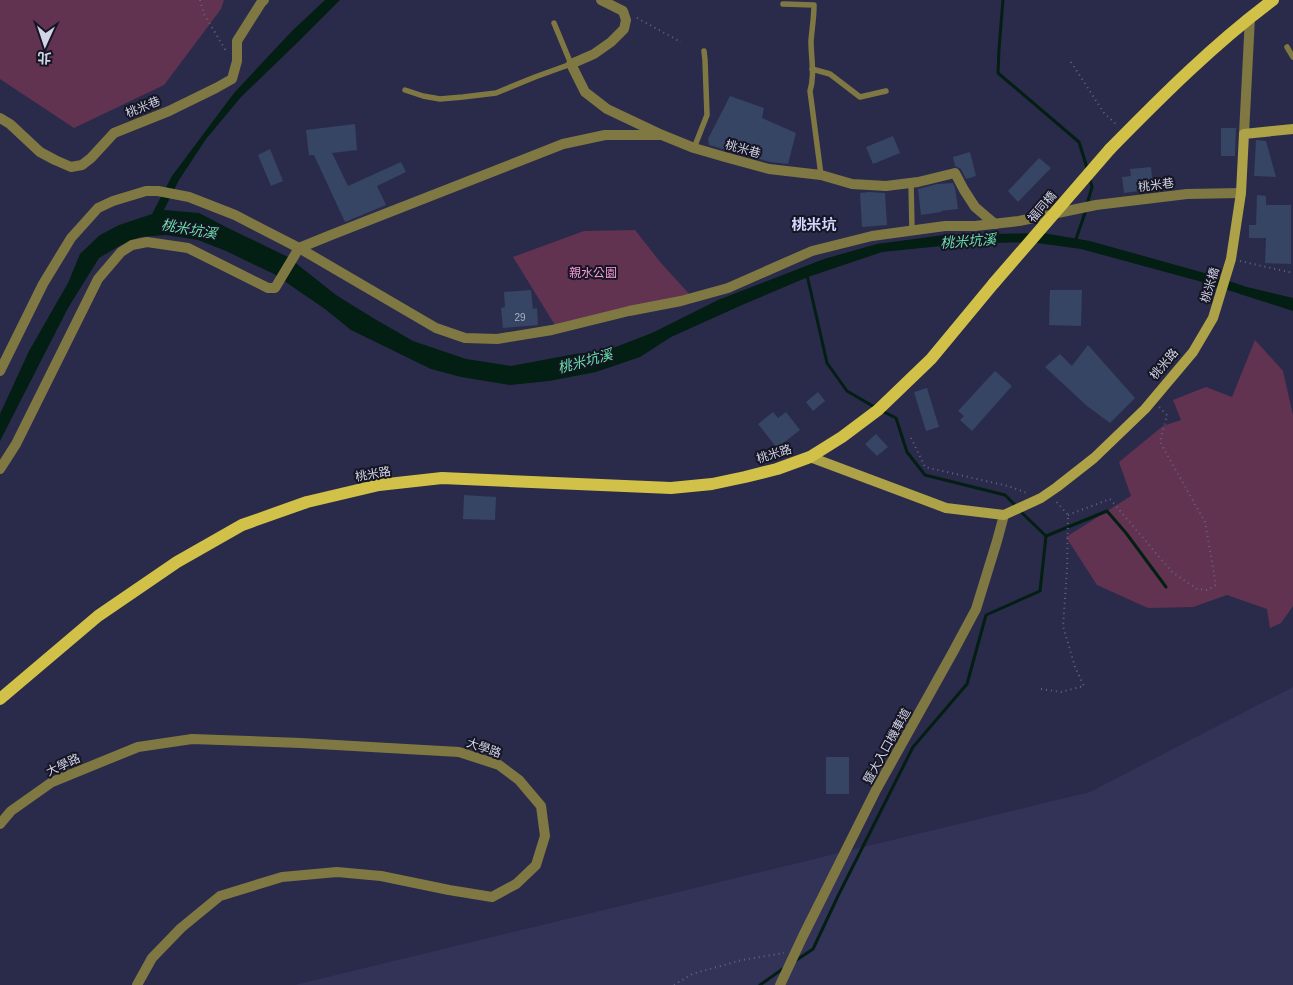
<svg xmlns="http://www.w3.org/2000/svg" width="1293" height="985" viewBox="0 0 1293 985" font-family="Arial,'Noto Sans TC',sans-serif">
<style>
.built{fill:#333358}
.green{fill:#613351}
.water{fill:#031e12}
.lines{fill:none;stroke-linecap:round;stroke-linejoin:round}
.stream{stroke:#031e12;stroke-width:3}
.building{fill:#354563}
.path{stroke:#646580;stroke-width:2;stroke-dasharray:1 4;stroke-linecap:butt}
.lane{stroke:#7f7843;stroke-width:5.5}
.street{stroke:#7f7843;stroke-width:10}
.secondary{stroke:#ada248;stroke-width:10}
.primary{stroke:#d1c149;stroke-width:12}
.primary-bridge{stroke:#d1c149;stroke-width:12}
.labels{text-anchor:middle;stroke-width:4;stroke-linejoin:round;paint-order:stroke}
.number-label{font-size:10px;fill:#abb0c7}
.street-label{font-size:12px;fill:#d2d4e8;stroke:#151523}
.park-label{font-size:12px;fill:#f99bd7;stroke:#151523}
.water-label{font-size:14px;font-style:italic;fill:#6be3ad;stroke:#151523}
.quarter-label{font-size:15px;font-weight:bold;fill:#d2d5fd;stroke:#151523}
</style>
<rect width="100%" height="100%" fill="#2a2b4a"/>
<!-- built -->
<polygon class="built" points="1293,687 1293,985 295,985 1090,792"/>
<!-- green -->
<g class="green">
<polygon points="0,0 224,0 221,9 164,85 74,128 0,79"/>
<polygon points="635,230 661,263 691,296 555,325 513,257 584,231"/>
<polygon points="1255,340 1283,371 1293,415 1293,606 1281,623 1270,628 1267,609 1227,595 1193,607 1148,608 1097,585 1066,537 1131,496 1119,462 1163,426 1181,420 1173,400 1206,387 1232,397"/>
</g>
<!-- water -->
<polygon class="water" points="325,0 340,0 299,41 241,97 206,139 179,180 164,210 199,213 230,229 288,257 336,295 373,318 413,341 466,359 511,366 575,354 608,350 652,333 718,300 824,259 877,244 944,235 1043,233 1090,241 1208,274 1247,287 1293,298 1293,311 1206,283 1081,249 1030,242 961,244 882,252 808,277 742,305 671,337 640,357 596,372 549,381 510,385 461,377 431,369 351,330 325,309 274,274 226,251 198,240 166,235 140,237 121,245 99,258 68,308 0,441 0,414 29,351 68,283 80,254 100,235 119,225 152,214 172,176 234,93 291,32"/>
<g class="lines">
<!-- stream -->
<g class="stream">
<polyline points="1003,0 999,49 998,73 1079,142 1088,171"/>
<polyline points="1087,204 1092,187 1090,179"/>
<polyline points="1075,242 1086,210"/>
<polyline points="807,275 827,363 847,391 876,408"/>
<polyline points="882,411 896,418 907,452 925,475 1005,495 1016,506"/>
<polyline points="1046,536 1107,511 1126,533 1166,587"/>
<polyline points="795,961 813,949 838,896 913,747 967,684 986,615 1040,591 1046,536 1020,511"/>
<polyline points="760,985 784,968"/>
</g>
</g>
<!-- building -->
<g class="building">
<polygon points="730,96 764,108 762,118 796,133 788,164 770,162 709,145 708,139"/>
<polygon points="355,124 357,150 332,153 348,186 401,162 406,172 377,186 386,205 345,222 314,155 309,155 306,130"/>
<polygon points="1221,128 1236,128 1235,156 1221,156"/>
<polygon points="893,136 900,153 873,164 866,147"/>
<polygon points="1256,140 1266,141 1276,177 1254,176"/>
<polygon points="270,149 283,181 271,186 258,155"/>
<polygon points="970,152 976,176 966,179 961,169 955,166 953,157"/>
<polygon points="1039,158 1051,168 1018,202 1008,191"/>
<polygon points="1151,167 1153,189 1124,193 1122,177 1131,176 1130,169"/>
<polygon points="953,183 955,188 958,209 941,211 941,212 921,215 918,189 937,184"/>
<polygon points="869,192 885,193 887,225 862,227 860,193"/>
<polygon points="1257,195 1266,196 1266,205 1291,205 1291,264 1265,263 1266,238 1249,238 1249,225 1256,225"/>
<polygon points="531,290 533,309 537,308 538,325 503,328 501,308 505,307 504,292"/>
<polygon points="1050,290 1082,290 1081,326 1049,325"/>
<polygon points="1088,345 1135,398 1110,423 1087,406 1045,367 1060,354 1072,366"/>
<polygon points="995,371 1012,386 972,431 960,420 964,416 958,411"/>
<polygon points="927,388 939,427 926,431 914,392"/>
<polygon points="818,392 825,401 813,411 806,402"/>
<polygon points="773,412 778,418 786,412 800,430 777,448 758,424"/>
<polygon points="876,434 888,447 877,456 865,444"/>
<polygon points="464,495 496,497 495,520 463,519"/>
<rect x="826" y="757" width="23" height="37"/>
</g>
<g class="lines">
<!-- path -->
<g class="path">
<polyline points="200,0 204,14 226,51"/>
<polyline points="637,18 681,42"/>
<polyline points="1071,62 1104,113 1118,126"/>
<polyline points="1240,261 1293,273"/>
<polyline points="911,438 925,467 1008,486 1027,493"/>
<polyline points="1068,515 1110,499 1172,572 1197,589 1207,590 1216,585 1205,522 1160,442 1167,415 1159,407"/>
<polyline points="1041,689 1061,692 1084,686 1075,667 1063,626 1067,570 1068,515 1055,500"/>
<polyline points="674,985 692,974 742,960 784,953"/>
</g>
<!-- lane -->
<g class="lane">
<path d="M783,4L814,5C814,17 812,29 811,41C811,58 815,75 810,91L821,175"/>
<polyline points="1287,47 1293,57"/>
<polyline points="812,69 830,74 860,97 886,91"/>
<polyline points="405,90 423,96 440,99 463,97 496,93 535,77 571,64 554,23"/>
<polyline points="694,148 707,115 705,60 704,51"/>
<polyline points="911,182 912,230"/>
</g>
<!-- street -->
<g class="street">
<polyline points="601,0 623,11 626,20 624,29 611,42 594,54 571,64 585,92 607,109 662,135 694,148 725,157 769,169 821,175 852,184 886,186 918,182 955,173 964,190 975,207 995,224"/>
<polyline points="0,118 10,124 40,152 55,160 71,167 82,165 91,158 114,133 169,111 216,88 232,79 237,61 237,41 261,3 264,0"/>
<polyline points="1244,134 1250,17"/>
<polyline points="0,371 43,284 71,238 98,208 113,201 146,191 158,191 189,197 235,215 299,248 436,328 465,338 497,339 552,330 629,311 681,301 728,288 812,251 872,236 945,226 975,226 1019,221 1096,205 1187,194 1241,193"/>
<polyline points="0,469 16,444 98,279 121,252 132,245 147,242 188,248 268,288 275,288 299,248 331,235 563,144 605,135 662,135"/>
<polyline points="0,824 11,811 52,782 138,747 192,739 301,743 459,752 499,765 519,780 541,806 545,836 536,865 516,884 492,897 449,890 381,876 337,872 282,877 220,896 181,928 152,958 137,985"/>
<polyline points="780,985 803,936 876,790 953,652 976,609 997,541 1004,515"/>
</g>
<!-- secondary -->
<polyline class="secondary" points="810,457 946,508 1004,515 1041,498 1057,487 1094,458 1145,409 1193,352 1213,318 1231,259 1241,193 1244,134 1293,129"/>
<!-- primary -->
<g class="primary">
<path d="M1110,149C1161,97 1215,43 1273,0"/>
<polyline points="0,699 98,616 177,562 242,525 307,502 379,485 442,478 671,488 712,484 745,477 777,469 810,457 842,437 878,410 931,359 994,283"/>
</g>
<!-- primary-bridge -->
<polyline class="primary-bridge" points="994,283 1110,149"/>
</g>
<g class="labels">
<!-- number labels -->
<g class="number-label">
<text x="520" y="321">29</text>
</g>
<!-- street labels -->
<g class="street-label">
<text transform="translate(143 107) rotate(-22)" y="4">桃米巷</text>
<text transform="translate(743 149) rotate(16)" y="4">桃米巷</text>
<text transform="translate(1156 185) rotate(-7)" y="4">桃米巷</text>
<text transform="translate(1042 207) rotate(-49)" y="4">福同橋</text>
<text transform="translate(1210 285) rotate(-73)" y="4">桃米橋</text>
<text transform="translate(1164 364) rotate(-50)" y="4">桃米路</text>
<text transform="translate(774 454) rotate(-17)" y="4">桃米路</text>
<text transform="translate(373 474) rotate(-10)" y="4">桃米路</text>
<text transform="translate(887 746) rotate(-61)" y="4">暨大入口機車道</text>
<text transform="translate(484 748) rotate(19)" y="4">大學路</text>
<text transform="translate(63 765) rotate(-25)" y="4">大學路</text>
</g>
<!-- park labels -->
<g class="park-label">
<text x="593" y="277">親水公園</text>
</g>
<!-- water labels -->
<g class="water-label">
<text transform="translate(189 229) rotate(10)" y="5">桃米坑溪</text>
<text transform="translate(968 241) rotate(-4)" y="5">桃米坑溪</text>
<text transform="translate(585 361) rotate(-15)" y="5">桃米坑溪</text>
</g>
<!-- quarter labels -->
<g class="quarter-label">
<text x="814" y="230">桃米坑</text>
</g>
</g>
<!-- north arrow -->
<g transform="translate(45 45) rotate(183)" stroke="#151523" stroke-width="4" paint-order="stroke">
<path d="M0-4L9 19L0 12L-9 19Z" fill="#d2d4e8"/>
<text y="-8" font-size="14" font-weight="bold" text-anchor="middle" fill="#d2d4e8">北</text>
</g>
</svg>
